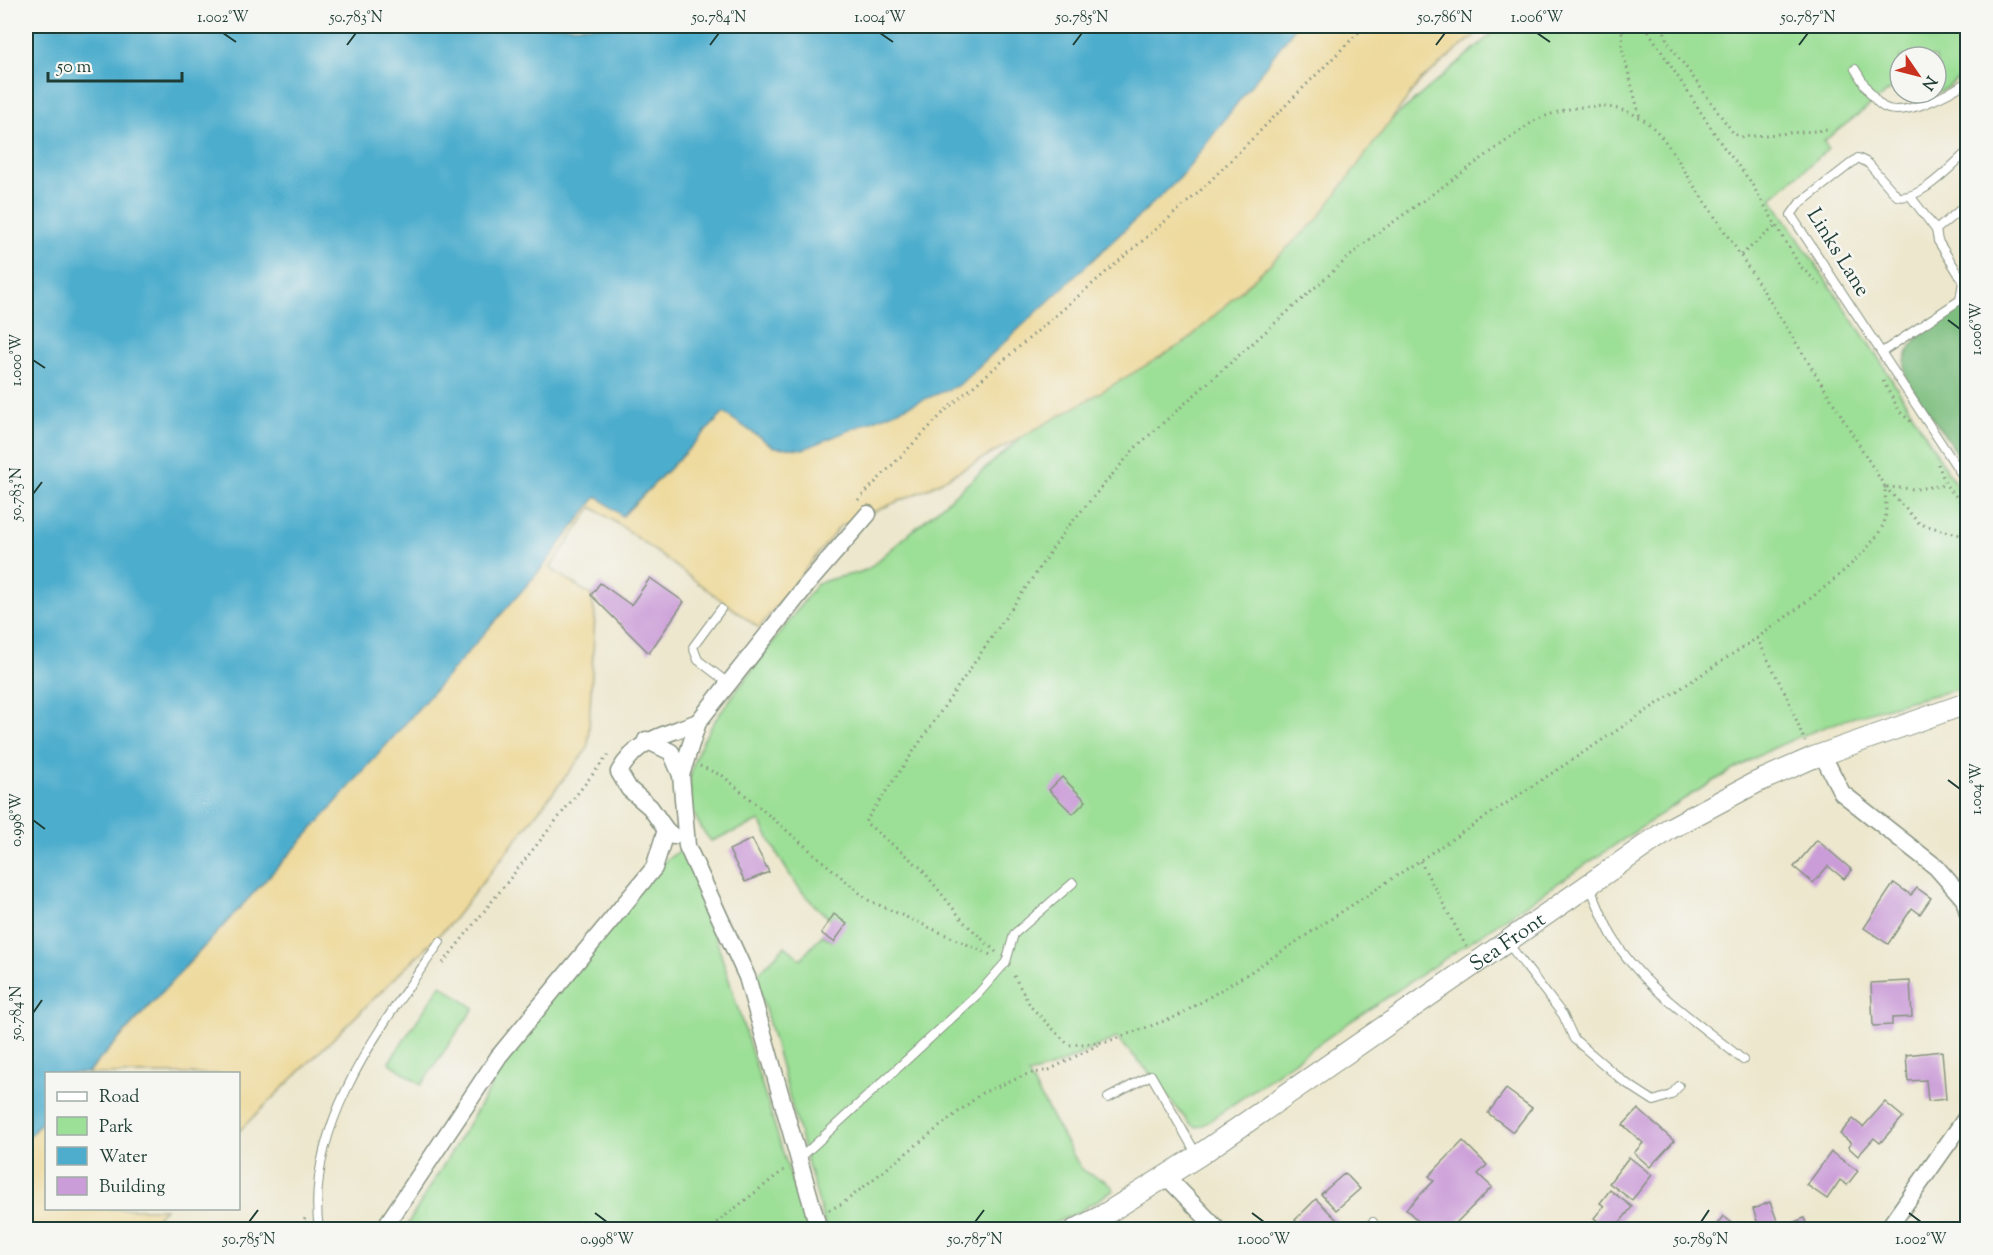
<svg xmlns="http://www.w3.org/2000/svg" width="1993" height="1255" viewBox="0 0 1993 1255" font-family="'Sorts Mill Goudy',serif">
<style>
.green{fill:#9cdf96;stroke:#5e8e65;stroke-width:1.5}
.forest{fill:#7dbe7f;stroke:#4e7e5a;stroke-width:1.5}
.sand{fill:#eeda9e;stroke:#868c69;stroke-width:1.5}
.water{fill:#4eadcd;stroke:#367580;stroke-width:1.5}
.building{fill:#cb9dd8}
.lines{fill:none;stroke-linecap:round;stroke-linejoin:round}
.service-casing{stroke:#869280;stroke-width:10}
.minor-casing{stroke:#869280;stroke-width:19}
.tertiary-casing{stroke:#869280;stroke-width:23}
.path{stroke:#869280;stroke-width:3;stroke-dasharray:1.5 4.5;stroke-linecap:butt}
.service{stroke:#fff;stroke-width:8}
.minor{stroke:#fff;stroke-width:16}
.tertiary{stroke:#fff;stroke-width:21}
.ticks{fill:none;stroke:#1f3d34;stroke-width:2}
.labels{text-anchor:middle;stroke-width:5;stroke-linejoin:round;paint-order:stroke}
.street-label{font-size:21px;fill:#1f3d34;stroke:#f6f6f2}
.neatline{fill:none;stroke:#1f3d34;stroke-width:2}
.ticks-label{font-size:15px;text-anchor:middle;fill:#1f3d34}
</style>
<rect width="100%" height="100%" fill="#f6f6f2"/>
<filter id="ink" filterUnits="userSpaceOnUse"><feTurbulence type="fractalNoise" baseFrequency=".0167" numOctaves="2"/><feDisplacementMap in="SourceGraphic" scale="12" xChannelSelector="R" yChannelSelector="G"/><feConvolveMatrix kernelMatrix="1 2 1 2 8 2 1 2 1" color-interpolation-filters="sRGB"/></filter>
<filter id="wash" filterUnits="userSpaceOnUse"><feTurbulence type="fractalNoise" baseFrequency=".008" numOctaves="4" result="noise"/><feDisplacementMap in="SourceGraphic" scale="24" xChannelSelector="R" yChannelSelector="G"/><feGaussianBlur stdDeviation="1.35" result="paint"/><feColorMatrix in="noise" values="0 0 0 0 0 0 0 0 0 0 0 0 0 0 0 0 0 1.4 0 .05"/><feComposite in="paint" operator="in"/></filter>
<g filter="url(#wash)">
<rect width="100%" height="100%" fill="#ede7cd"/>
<!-- green -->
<g class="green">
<path d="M1501,26H1967V68C1955,83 1940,98 1920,93H1936V57H1900V87L1890,90L1824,141L1828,149L1771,198L1881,362L1967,503V687C1903,702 1836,719 1776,747C1744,762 1714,781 1684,799L1347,1024L1202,1126L1195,1127L1189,1123L1146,1069L1117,1038C1088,1049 1058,1068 1028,1074L1080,1167C1091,1180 1106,1175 1114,1190L1077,1213L1041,1229H826L756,976L785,946L801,959L822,935L832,941L842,928C797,896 785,869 760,821L711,841C659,781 713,723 750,673C772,644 794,614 816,585C832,576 851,577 868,569Z"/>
<polygon points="687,846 807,1229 404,1230 539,1008 654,868"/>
<polygon points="441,985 474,1008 421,1085 389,1062"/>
</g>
<!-- forest -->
<path class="forest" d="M1967,300V447L1959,456L1907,380C1894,342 1938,323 1965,305Z"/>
<!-- sand -->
<g class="sand">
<polygon points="1296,26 1486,26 1420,81 1316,221 1187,341 1079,405 927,489 840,526 759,628 624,528 592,507 550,568 591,595 595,615 588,748 450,924 239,1131 238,1074 87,1074 308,834 541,569 597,496 623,516 724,413 774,447 1180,178"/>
<polygon points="46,1117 46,1208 165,1209 145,1229 26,1229 26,1140"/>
</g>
<!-- water -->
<polygon class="water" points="26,26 1296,26 1180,178 959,385 804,449 774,447 724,413 622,516 597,496 541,569 308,834 87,1073 46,1074 46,1117 26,1140"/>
<g id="blocks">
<!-- building -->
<g class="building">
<polygon points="650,578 684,602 649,653 591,595 600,583 631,605"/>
<polygon points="1062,777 1086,801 1073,814 1049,790"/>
<polygon points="752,839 769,872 745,882 729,850"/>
<polygon points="1817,840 1852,870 1844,879 1828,866 1813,883 1794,867"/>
<polygon points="1894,883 1911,895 1917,888 1931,898 1920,914 1912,908 1888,944 1864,928"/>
<polygon points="834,914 847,924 834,942 821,933"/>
<polygon points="1910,981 1912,1017 1892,1018 1892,1025 1873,1026 1871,983"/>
<polygon points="1942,1051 1946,1099 1928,1101 1926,1080 1908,1081 1906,1055"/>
<polygon points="1506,1089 1532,1108 1513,1132 1488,1113"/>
<polygon points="1885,1102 1903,1117 1880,1143 1874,1138 1858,1156 1848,1147 1851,1143 1840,1134 1853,1119 1863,1127"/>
<polygon points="1638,1109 1674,1141 1650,1167 1634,1153 1643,1143 1623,1125"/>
<polygon points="1463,1141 1487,1165 1478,1174 1492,1187 1449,1230 1427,1230 1406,1209 1434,1181 1429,1176"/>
<polygon points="1831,1152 1858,1171 1847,1185 1840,1180 1827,1199 1807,1185"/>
<polygon points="1629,1157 1652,1175 1632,1200 1609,1183"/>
<polygon points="1345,1173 1360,1189 1336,1210 1321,1194"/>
<polygon points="1610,1190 1632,1207 1614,1230 1610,1230 1594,1218 1604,1206 1600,1203"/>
<polygon points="1316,1199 1344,1227 1341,1230 1304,1230 1295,1220"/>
<polygon points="1770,1202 1780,1228 1804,1218 1809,1230 1760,1230 1753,1209"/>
<polygon points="1723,1216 1742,1230 1713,1230"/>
</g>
</g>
</g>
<g filter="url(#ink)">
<use href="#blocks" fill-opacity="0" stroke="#869280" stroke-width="1.5"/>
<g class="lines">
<!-- service casing -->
<g class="service-casing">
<g id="service">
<path d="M1855,69C1862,80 1871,98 1882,106C1902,120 1951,93 1968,81"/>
<path d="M1968,151C1952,165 1918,203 1897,196L1868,163L1858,158L1799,204L1791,215L1968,484"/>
<polyline points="1911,197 1936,230"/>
<polyline points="1882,352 1960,300 1963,281 1938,241 1936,230 1968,203"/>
<polyline points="721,609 693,647 698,660 728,683"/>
<path d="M1589,885C1597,902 1603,920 1612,936C1641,987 1699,1023 1743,1060"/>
<polyline points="1507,942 1563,1015 1574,1039 1623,1081 1654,1101 1671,1095 1679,1086"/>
<polyline points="1108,1098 1151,1075 1197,1155"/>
<polyline points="798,1160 978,994 1006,962 1014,934 1073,883"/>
<path d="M319,1230C304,1124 383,1024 440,942"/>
<polyline points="1364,1230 1373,1222"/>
</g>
</g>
<!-- minor casing -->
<g class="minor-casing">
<g id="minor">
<polyline points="646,740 671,752 681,775"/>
<polyline points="1822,754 1842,793 1936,867 1964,899 1968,913"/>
<path d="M673,836L666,830L650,807L629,789L619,772C639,737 664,736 698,722"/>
<polyline points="1166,1176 1218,1230"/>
<polyline points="383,1230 499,1056 654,868 666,830"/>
<polyline points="819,1230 747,977 687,846 681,775 698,722 809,582 868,514"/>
<polyline points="1887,1230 1968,1115"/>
</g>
</g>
<!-- tertiary casing -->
<g class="tertiary-casing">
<g id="tertiary">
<path id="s1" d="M1075,1230L1104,1215L1198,1156L1669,829L1755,783L1812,758L1968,703"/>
</g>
</g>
<!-- path -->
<g class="path">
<polyline points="1622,26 1622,48 1640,117"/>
<polyline points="1645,26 1722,145 1750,181 1800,266 1820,285"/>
<polyline points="1663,26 1667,41 1734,134 1741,137 1827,130"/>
<polyline points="1741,255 1776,226"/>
<polyline points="1883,381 1900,412 1911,422"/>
<polyline points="1938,464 1946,485 1968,510"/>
<polyline points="1885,487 1920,524 1968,537"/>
<polyline points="1887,487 1916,489 1946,485"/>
<polyline points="858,500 947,409 1198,193 1365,26"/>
<polyline points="1757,638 1788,699 1805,742"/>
<polyline points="700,766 723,776 868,900 993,956"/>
<polyline points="1420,861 1466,946"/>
<path d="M996,952L964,922L921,868L865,822L1066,529L1135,448L1367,241L1534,121C1566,106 1606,99 1639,117C1664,131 1682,168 1698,192C1764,288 1824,388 1885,487C1885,497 1887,510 1885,519C1878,553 1786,617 1757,638L1249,973L1178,1016L1106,1042L1069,1045L1031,1007L1013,974"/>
<polyline points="443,963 608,755"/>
<polyline points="829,1210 842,1204 982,1093 1028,1074 1049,1070 1102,1043"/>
<polyline points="298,1230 306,1217"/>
<polyline points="707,1230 784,1170"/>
</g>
<!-- service -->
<use href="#service" class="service"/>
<!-- minor -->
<use href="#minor" class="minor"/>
<!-- tertiary -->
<use href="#tertiary" class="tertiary"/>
</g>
</g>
<!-- ticks -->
<path class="ticks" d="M223,33L236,42M880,33L893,42M1537,33L1550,42M347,45L356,33M710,45L719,33M1073,45L1082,33M1436,45L1445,33M1799,45L1808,33M1948,320L1960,329M33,360L45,368M33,494L42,482M1948,780L1960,789M33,820L45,829M33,1013L42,1000M595,1213L607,1222M1252,1213L1264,1222M1909,1213L1921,1222M249,1222L258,1210M975,1222L984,1210M1701,1222L1709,1210"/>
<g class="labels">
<!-- street labels -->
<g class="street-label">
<text transform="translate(1839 252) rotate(58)" y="7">Links Lane</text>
<text dy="7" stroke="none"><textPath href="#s1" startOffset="520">Sea Front</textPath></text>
</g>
</g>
<!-- margin -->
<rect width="1993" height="1255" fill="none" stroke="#f6f6f2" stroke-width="66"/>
<!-- legend -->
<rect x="45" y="1072" width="195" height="138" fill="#f6f6f2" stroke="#a0aca6" stroke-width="1.5"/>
<rect x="57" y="1092" width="30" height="9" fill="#ffffff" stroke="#a0aca6" stroke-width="1.5"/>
<text x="99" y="1102" font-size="18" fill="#1f3d34">Road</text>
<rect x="57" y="1117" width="30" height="18" fill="#9cdf96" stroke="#a0aca6" stroke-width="1.5"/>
<text x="99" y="1132" font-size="18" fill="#1f3d34">Park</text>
<rect x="57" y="1147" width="30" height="18" fill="#4eadcd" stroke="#a0aca6" stroke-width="1.5"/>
<text x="99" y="1162" font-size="18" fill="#1f3d34">Water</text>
<rect x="57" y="1177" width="30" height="18" fill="#cb9dd8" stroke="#a0aca6" stroke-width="1.5"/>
<text x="99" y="1192" font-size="18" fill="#1f3d34">Building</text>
<!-- north arrow -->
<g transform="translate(1918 75) rotate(125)"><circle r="28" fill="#f6f6f2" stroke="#a0aca6" stroke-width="1.5"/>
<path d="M0-4.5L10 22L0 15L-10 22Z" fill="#c8321e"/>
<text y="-9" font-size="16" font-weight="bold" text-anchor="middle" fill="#1f3d34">N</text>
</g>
<!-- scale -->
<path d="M48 72v9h134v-9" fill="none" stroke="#1f3d34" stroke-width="3"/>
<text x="57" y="72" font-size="18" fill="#1f3d34" stroke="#f6f6f2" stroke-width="4.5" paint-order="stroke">50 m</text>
<rect x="33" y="33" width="1927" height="1189" class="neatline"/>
<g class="ticks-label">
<text x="223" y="22">1.002°W</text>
<text x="356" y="22">50.783°N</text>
<text x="719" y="22">50.784°N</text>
<text x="880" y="22">1.004°W</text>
<text x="1082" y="22">50.785°N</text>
<text x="1445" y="22">50.786°N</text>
<text x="1537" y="22">1.006°W</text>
<text x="1808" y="22">50.787°N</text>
<text transform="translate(1976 329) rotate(-90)" y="5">1.006°W</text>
<text transform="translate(16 360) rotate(-90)" y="5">1.000°W</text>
<text transform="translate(16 494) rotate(-90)" y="5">50.783°N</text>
<text transform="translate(1976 789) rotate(-90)" y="5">1.004°W</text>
<text transform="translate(16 820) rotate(-90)" y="5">0.998°W</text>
<text transform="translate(16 1013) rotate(-90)" y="5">50.784°N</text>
<text x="249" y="1244">50.785°N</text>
<text x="607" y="1244">0.998°W</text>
<text x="975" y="1244">50.787°N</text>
<text x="1264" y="1244">1.000°W</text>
<text x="1701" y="1244">50.789°N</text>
<text x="1921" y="1244">1.002°W</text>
</g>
</svg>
